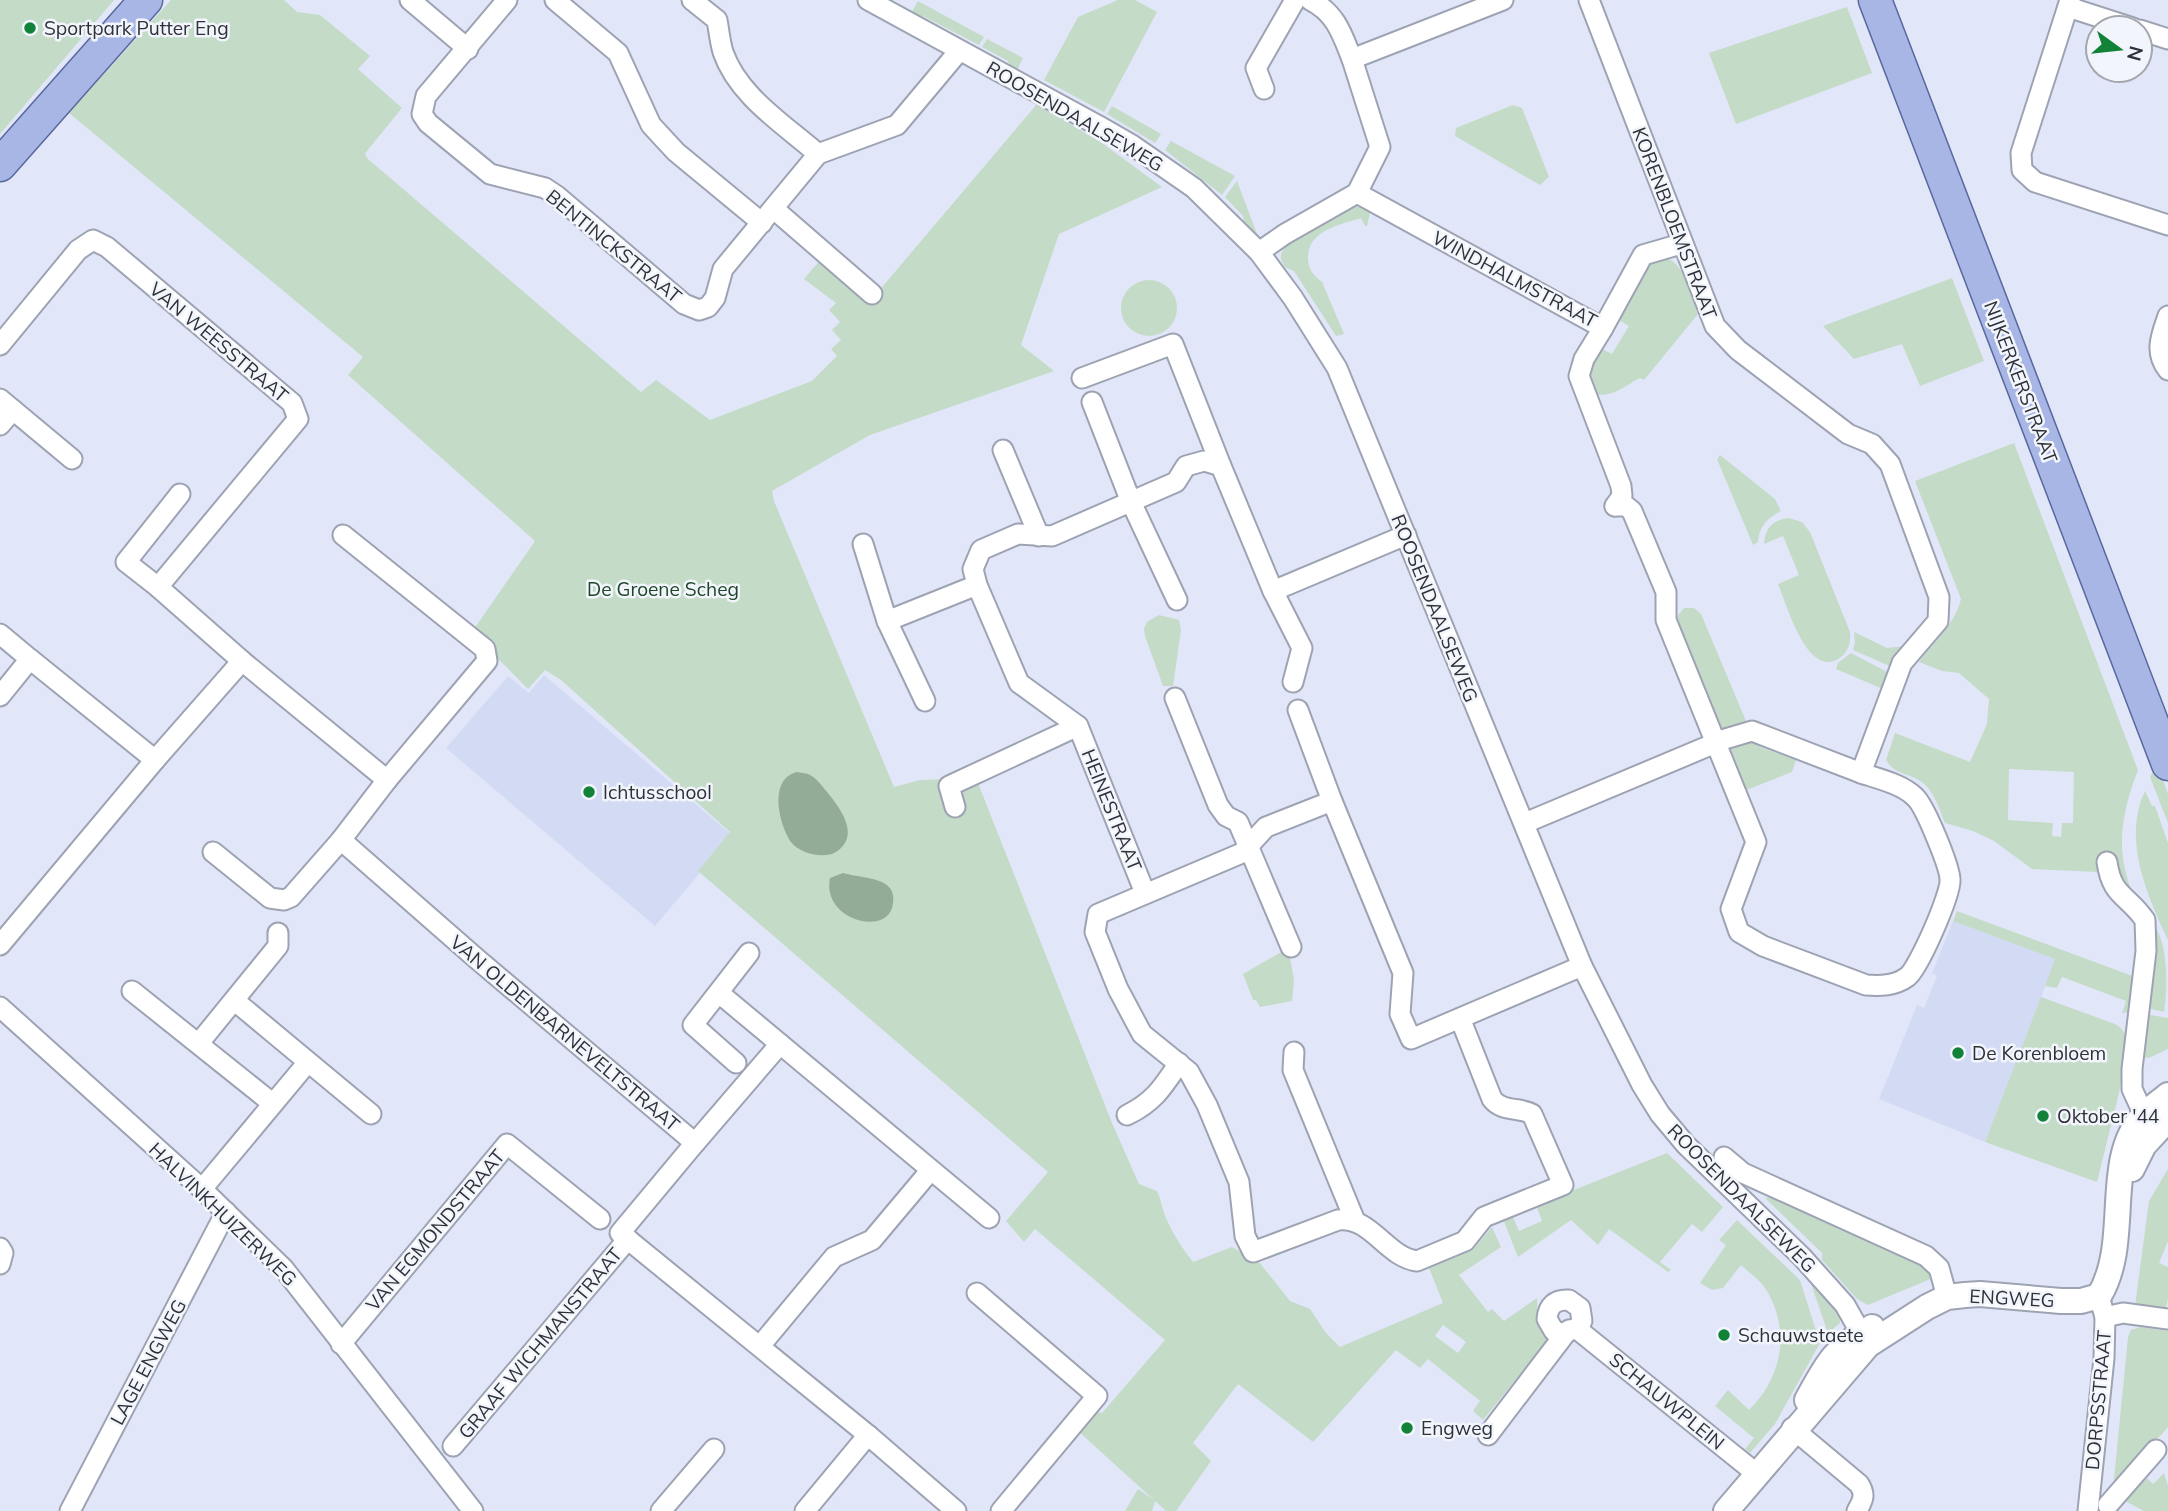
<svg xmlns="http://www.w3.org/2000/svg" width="2168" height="1511" viewBox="0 0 2168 1511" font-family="Mulish,sans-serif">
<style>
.built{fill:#d3dbf4}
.green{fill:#c4dbc7;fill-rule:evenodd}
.water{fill:#93ac97}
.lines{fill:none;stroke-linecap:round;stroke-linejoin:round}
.minor-casing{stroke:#9da3b3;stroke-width:23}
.tertiary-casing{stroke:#9da3b3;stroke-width:28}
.primary-casing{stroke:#58689d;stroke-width:35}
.minor{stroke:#fff;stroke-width:19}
.tertiary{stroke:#fff;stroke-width:24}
.primary{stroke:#a8b6e5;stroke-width:32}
.poi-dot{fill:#138239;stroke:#f2f5fc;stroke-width:2.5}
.labels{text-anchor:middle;stroke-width:5;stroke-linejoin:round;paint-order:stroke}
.poi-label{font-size:19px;fill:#2e3137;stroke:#f2f5fc;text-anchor:start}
.street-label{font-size:19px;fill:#2e3137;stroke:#f2f5fc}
.park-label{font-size:19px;fill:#1d4626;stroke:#f2f5fc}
</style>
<rect width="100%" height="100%" fill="#e1e7f9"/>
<!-- built -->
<g class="built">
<polygon points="544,675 732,835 655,926 446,748 508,676 529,693"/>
<polygon points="1953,921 2056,959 1985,1142 1879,1099 1917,1005 1924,1008 1937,976 1932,973"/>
</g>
<!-- green -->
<g class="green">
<polygon points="0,0 114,0 0,134"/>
<path d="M171,0H284L297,12L320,15L370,56L358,69L402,108L367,151L365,154L368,159L641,392L656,380L710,420L812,381L837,356L831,349L841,340L832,330L840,322L829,310L836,303L804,279L822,258L872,299L1037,104L1102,143L1162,187L1059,234L1021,345L1054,371L870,435L772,491L774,501L894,787L920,780L976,778L1112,1123L1139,1184L1157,1191C1161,1200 1162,1208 1166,1218C1173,1234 1182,1248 1193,1262L1232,1247L1259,1262L1290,1301L1310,1309L1326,1333L1340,1347L1443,1303L1429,1268L1474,1249L1492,1227L1501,1247L1459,1275L1488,1312L1492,1309L1504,1321L1537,1298L1538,1321L1547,1341L1483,1420L1473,1411L1480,1401L1428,1359L1420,1368L1396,1350L1313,1442L1238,1384L1193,1443L1211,1461L1176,1511H1166L1155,1501L1152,1511H1125L1138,1489L1154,1500L1078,1431L1096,1412L1102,1413L1165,1340L1035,1229L1024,1242L1006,1221L1048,1172L698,871L730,832L561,680L545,670L528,689L472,632L535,541L348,375L363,357L69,113ZM1443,1325L1466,1342L1458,1353L1435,1336Z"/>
<polygon points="1118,0 1135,0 1157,12 1104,112 1044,80 1078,17"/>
<polygon points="918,1 984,37 979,45 923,16 916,18 910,15"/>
<polygon points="1847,7 1872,73 1736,124 1709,53"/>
<polygon points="987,39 1023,58 1016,72 1011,69 1008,61 982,47"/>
<polygon points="1513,105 1522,108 1549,177 1540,185 1455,136 1456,128"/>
<polygon points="1112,106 1161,134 1155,143 1107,114"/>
<polygon points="1171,141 1235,176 1222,195 1165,150"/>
<polygon points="1237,181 1257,234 1244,221 1243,216 1225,197"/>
<path d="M1355,207H1362L1370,212L1367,226H1365L1361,218C1340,225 1307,230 1308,259C1308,269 1314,276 1322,282L1344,334L1336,336L1294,271L1285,267C1282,262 1279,258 1282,252C1287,241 1335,216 1348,208Z"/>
<path d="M1665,258C1685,262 1691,297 1698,314L1644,380L1640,378C1626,385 1610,400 1593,393L1587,374L1600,348L1612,354L1629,326L1617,319L1646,265Z"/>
<polygon points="1952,278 1984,361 1920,386 1902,344 1854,359 1823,326"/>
<circle cx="1149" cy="308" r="28"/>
<path d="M2014,443L2138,770C2121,814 2114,854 2135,898C2123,888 2118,872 2115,857L2099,858L2098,872L2032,869L1994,841L1973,831L1945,823C1939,809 1935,793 1923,783C1911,773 1894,775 1886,760L1895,733L1970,762L1987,724L1989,699L1959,673L1942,671L1919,662C1934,642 1955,624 1961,599L1915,481ZM2009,769L2074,772L2073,823H2062L2061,837L2052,836L2053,823L2008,820Z"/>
<path d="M1720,455L1775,499L1781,511C1768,518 1759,526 1758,542L1753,545L1717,459Z"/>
<path d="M1789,518L1802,522L1810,532L1850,632C1851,641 1849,651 1841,657C1808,682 1787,605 1778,584L1799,575L1783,536L1764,544C1765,528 1773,520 1789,518Z"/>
<polygon points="1684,608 1694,608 1701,614 1746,721 1723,730 1718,728 1675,619"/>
<polygon points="1159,615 1179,620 1181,630 1173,686 1163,686 1145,636 1144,629 1147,622"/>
<polygon points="1854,632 1887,648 1906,646 1894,668 1853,650 1855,642"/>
<polygon points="1851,653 1891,674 1883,689 1836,669 1838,663"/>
<polygon points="1760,739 1760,747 1789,757 1794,754 1798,755 1792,772 1744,791 1727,749 1729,744"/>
<polygon points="2157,764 2168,794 2168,823 2150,777"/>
<path d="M2145,791L2152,806H2155L2168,843V940C2147,895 2122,839 2145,791Z"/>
<polygon points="1957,911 2138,978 2131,1012 2122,1013 2126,1001 2062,977 2057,988 2045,986 2055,959 1953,921"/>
<path d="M2154,925C2168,944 2168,988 2164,1012L2148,1008Z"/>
<polygon points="1288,948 1294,979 1292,1001 1260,1007 1256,1000 1253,1000 1243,974"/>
<polygon points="2041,997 2115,1024 2121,1028 2128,1039 2119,1093 2097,1182 1985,1142"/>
<polygon points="2145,1014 2168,1018 2168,1049 2149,1058 2141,1057"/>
<polygon points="1667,1153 1723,1207 1702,1232 1692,1224 1660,1262 1671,1270 1668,1272 1609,1229 1598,1245 1571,1220 1518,1257 1503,1219 1512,1215 1519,1231 1542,1221 1536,1205"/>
<polygon points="2168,1169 2168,1241 2159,1263 2168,1267 2168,1299 2165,1311 2135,1306 2149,1201"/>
<polygon points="1783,1196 1928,1264 1933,1278 1868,1305 1857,1299 1822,1260 1822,1253 1765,1198"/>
<path d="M1737,1220L1800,1280L1820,1343L1775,1424L1750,1453L1745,1449L1754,1438L1715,1406L1728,1390L1749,1410C1783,1377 1791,1328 1765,1288C1759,1279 1748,1272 1741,1265L1723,1288L1712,1290L1700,1283L1726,1245L1719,1240Z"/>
<polygon points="1809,1278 1839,1309 1840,1323 1828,1333"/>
<polygon points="2140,1327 2168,1331 2168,1427 2113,1489 2128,1337 2131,1330"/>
<polygon points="2164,1473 2168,1486 2168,1511 2144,1511 2125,1501 2147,1478 2153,1484"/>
</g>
<!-- water -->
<g class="water">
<path d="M797,772C799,773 806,773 808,774C816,777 822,786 827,792C841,809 861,836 836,852C824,859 800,854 791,842C779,824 768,779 797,772Z"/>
<path d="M843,873C856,877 880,877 889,887C893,891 894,898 893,903C890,938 821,921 830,878Z"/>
</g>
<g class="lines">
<!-- minor casing -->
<g class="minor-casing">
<g id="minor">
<polyline points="410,0 468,49"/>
<polyline points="507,0 426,96 422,114 428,123 490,174 545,188 557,196 684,304 699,310 708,307 715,298 723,269 818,154 897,125 959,51"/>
<polyline points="555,0 618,53 651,125 676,152 762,223"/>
<path d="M692,0L717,20C719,31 720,42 723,52C738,96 785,125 818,154"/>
<polyline points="868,0 1099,126 1132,145 1194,188 1259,252 1293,298 1337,368 1582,966 1642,1085 1660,1114 1686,1145 1802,1257 1845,1305 1867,1344"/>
<path d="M1310,0C1336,13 1342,34 1352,59"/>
<polyline points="2070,0 2021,153 2022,170 2035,182 2168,225"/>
<polyline points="2068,7 2133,28"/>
<polyline points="2140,30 2168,39"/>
<polyline points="1264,89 1256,68 1295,0"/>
<polyline points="1357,193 1603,328 1643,255 1681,244"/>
<polyline points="774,209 872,294"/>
<polyline points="1259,252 1285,234 1357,193 1380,147 1352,59 1503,0"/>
<path d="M2168,316C2161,336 2154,352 2168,370"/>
<polyline points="1603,328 1584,359 1579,376 1621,486 1622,496 1615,506"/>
<polyline points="0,345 78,250 93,240 107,247 292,403 298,419 158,587"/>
<polyline points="1082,378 1173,344 1221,466"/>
<polyline points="0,399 72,459"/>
<polyline points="1092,402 1131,502 1177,600"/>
<polyline points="0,425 13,410"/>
<polyline points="1003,450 1039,536"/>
<polyline points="180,494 126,562 158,587 242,661"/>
<path d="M1615,506H1626L1632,511L1666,592V620L1756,842L1731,909L1739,932L1763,946L1866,985C1880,986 1895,986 1907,977C1918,970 1951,894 1950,880C1950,867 1925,806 1915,797C1902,784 1879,779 1861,773"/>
<polyline points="343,535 485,649 487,661 387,780"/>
<polyline points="863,544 887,621 925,701"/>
<polyline points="1273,591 1302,648 1293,682"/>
<polyline points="887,621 977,585"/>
<polyline points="0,634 30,659"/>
<polyline points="0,696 30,659 155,760 242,661 387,780 341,840 477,959 695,1143 620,1233 868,1435 805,1511"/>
<polyline points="1175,698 1218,805 1226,816 1238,822 1291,947"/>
<polyline points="1298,710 1332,801"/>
<polyline points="955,807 949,786 1078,726"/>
<polyline points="1525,823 1725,739 1752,731 1861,773 1902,663 1938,621 1939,597 1890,464 1872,444 1848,434 1738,350 1715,326 1589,0"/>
<polyline points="213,852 270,898 284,900 291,897 341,840"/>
<path d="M2107,862C2112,897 2127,894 2145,920L2146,951L2132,1069V1089L2149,1126"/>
<polyline points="1145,893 1078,726 1019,683 977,585 973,569 981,550 1018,534 1052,536 1176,482 1186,466 1204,461 1221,466 1273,591 1406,535"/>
<polyline points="0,945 155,760"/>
<polyline points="132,991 272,1103"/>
<polyline points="719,993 989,1218"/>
<polyline points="235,1001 371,1114"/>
<polyline points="0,1007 202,1189 284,1269 473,1511"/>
<path d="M1460,1018L1492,1099C1502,1112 1519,1107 1532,1114L1563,1185L1484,1217L1465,1241L1417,1261C1386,1257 1371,1216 1338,1220L1253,1252L1245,1236L1239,1182L1207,1105L1189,1072L1142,1034L1118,989L1095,932L1098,914L1242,853L1266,827L1332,801L1403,973L1400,1014L1411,1039L1582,966"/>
<polyline points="199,1043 278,946 278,933"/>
<polyline points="1294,1052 1293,1070 1355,1221"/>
<polyline points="736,1063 693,1025 749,953"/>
<path d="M1127,1115C1154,1102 1163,1087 1179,1063"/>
<polyline points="695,1143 780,1044"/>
<polyline points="1724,1157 1743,1173 1926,1256 1939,1268 1947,1297"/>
<polyline points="202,1189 308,1062"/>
<polyline points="0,1248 3,1253 0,1264"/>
<polyline points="977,1293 1097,1396 1001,1511"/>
<polyline points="2105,1317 2123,1313 2168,1319"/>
<path d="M1565,1334L1554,1331L1547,1319C1548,1306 1555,1299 1569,1300L1580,1308L1582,1321L1577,1329"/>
<polyline points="341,1344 507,1144 600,1219"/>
<polyline points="760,1346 834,1257 872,1240 930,1171"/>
<path d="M1792,1428L1859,1484C1866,1495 1863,1500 1857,1511"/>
<polyline points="868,1435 956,1511"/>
<polyline points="1488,1435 1565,1334 1569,1330 1577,1329 1757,1474"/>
<polyline points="453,1446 628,1239"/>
<polyline points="2108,1505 2156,1450"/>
<polyline points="70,1511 226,1212"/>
<polyline points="661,1511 714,1449"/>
<polyline points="2088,1511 2104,1358 2105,1317 2099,1296"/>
</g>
</g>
<!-- tertiary casing -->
<g class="tertiary-casing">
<g id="tertiary">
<polyline points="2132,1169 2144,1145 2168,1119"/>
<path d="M1807,1400C1826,1365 1835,1347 1872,1327"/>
<path d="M1726,1511L1868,1345L1927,1307L1947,1297L1965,1295L1980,1294L2061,1301H2081L2099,1296C2132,1242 2102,1161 2143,1116C2150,1108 2160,1102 2168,1095"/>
</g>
</g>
<!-- primary casing -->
<g class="primary-casing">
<g id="primary">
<polyline points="1875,0 2168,764"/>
<polyline points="0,165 146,0"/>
</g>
</g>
<!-- minor -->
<use href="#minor" class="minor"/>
<!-- tertiary -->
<use href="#tertiary" class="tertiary"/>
<!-- primary -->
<use href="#primary" class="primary"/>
</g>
<!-- markers -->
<g class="poi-dot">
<circle cx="30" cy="28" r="7"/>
<circle cx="589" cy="792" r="7"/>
<circle cx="1958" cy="1053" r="7"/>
<circle cx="2043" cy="1116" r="7"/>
<circle cx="1724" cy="1335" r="7"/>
<circle cx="1407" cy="1428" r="7"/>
</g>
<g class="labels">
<!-- poi labels -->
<g class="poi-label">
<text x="44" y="35">Sportpark Putter Eng</text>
<text x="603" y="799">Ichtusschool</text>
<text x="1972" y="1060">De Korenbloem</text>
<text x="2057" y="1123">Oktober '44</text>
<text x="1738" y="1342">Schauwstaete</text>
<text x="1421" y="1435">Engweg</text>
</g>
<!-- street labels -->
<g class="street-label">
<text transform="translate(1075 116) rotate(30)" y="7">ROOSENDAALSEWEG</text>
<text transform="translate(1675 223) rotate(69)" y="7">KORENBLOEMSTRAAT</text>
<text transform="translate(614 246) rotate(39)" y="7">BENTINCKSTRAAT</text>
<text transform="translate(1515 279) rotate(28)" y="7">WINDHALMSTRAAT</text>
<text transform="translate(219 342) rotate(40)" y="7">VAN WEESSTRAAT</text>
<text transform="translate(2021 382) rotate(69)" y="7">NIJKERKERSTRAAT</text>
<text transform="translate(1435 608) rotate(68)" y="7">ROOSENDAALSEWEG</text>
<text transform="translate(1112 810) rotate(68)" y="7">HEINESTRAAT</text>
<text transform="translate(565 1033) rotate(40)" y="7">VAN OLDENBARNEVELTSTRAAT</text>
<text transform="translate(1742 1198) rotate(45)" y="7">ROOSENDAALSEWEG</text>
<text transform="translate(223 1214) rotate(44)" y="7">HALVINKHUIZERWEG</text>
<text transform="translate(435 1230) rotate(-50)" y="7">VAN EGMONDSTRAAT</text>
<text transform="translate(2012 1298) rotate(3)" y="7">ENGWEG</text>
<text transform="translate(540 1343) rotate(-50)" y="7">GRAAF WICHMANSTRAAT</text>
<text transform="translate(148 1362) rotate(-62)" y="7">LAGE ENGWEG</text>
<text transform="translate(2098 1400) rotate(-85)" y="7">DORPSSTRAAT</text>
<text transform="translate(1667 1401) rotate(39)" y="7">SCHAUWPLEIN</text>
</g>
<!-- park labels -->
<g class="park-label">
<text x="663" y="596">De Groene Scheg</text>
</g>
</g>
<!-- north arrow -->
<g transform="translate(2119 49) rotate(105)"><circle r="33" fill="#f2f5fc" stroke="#a4a7ad" stroke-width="2"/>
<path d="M0-5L12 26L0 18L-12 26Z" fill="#138239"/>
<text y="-10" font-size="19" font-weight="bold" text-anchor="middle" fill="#2e3137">N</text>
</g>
</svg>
